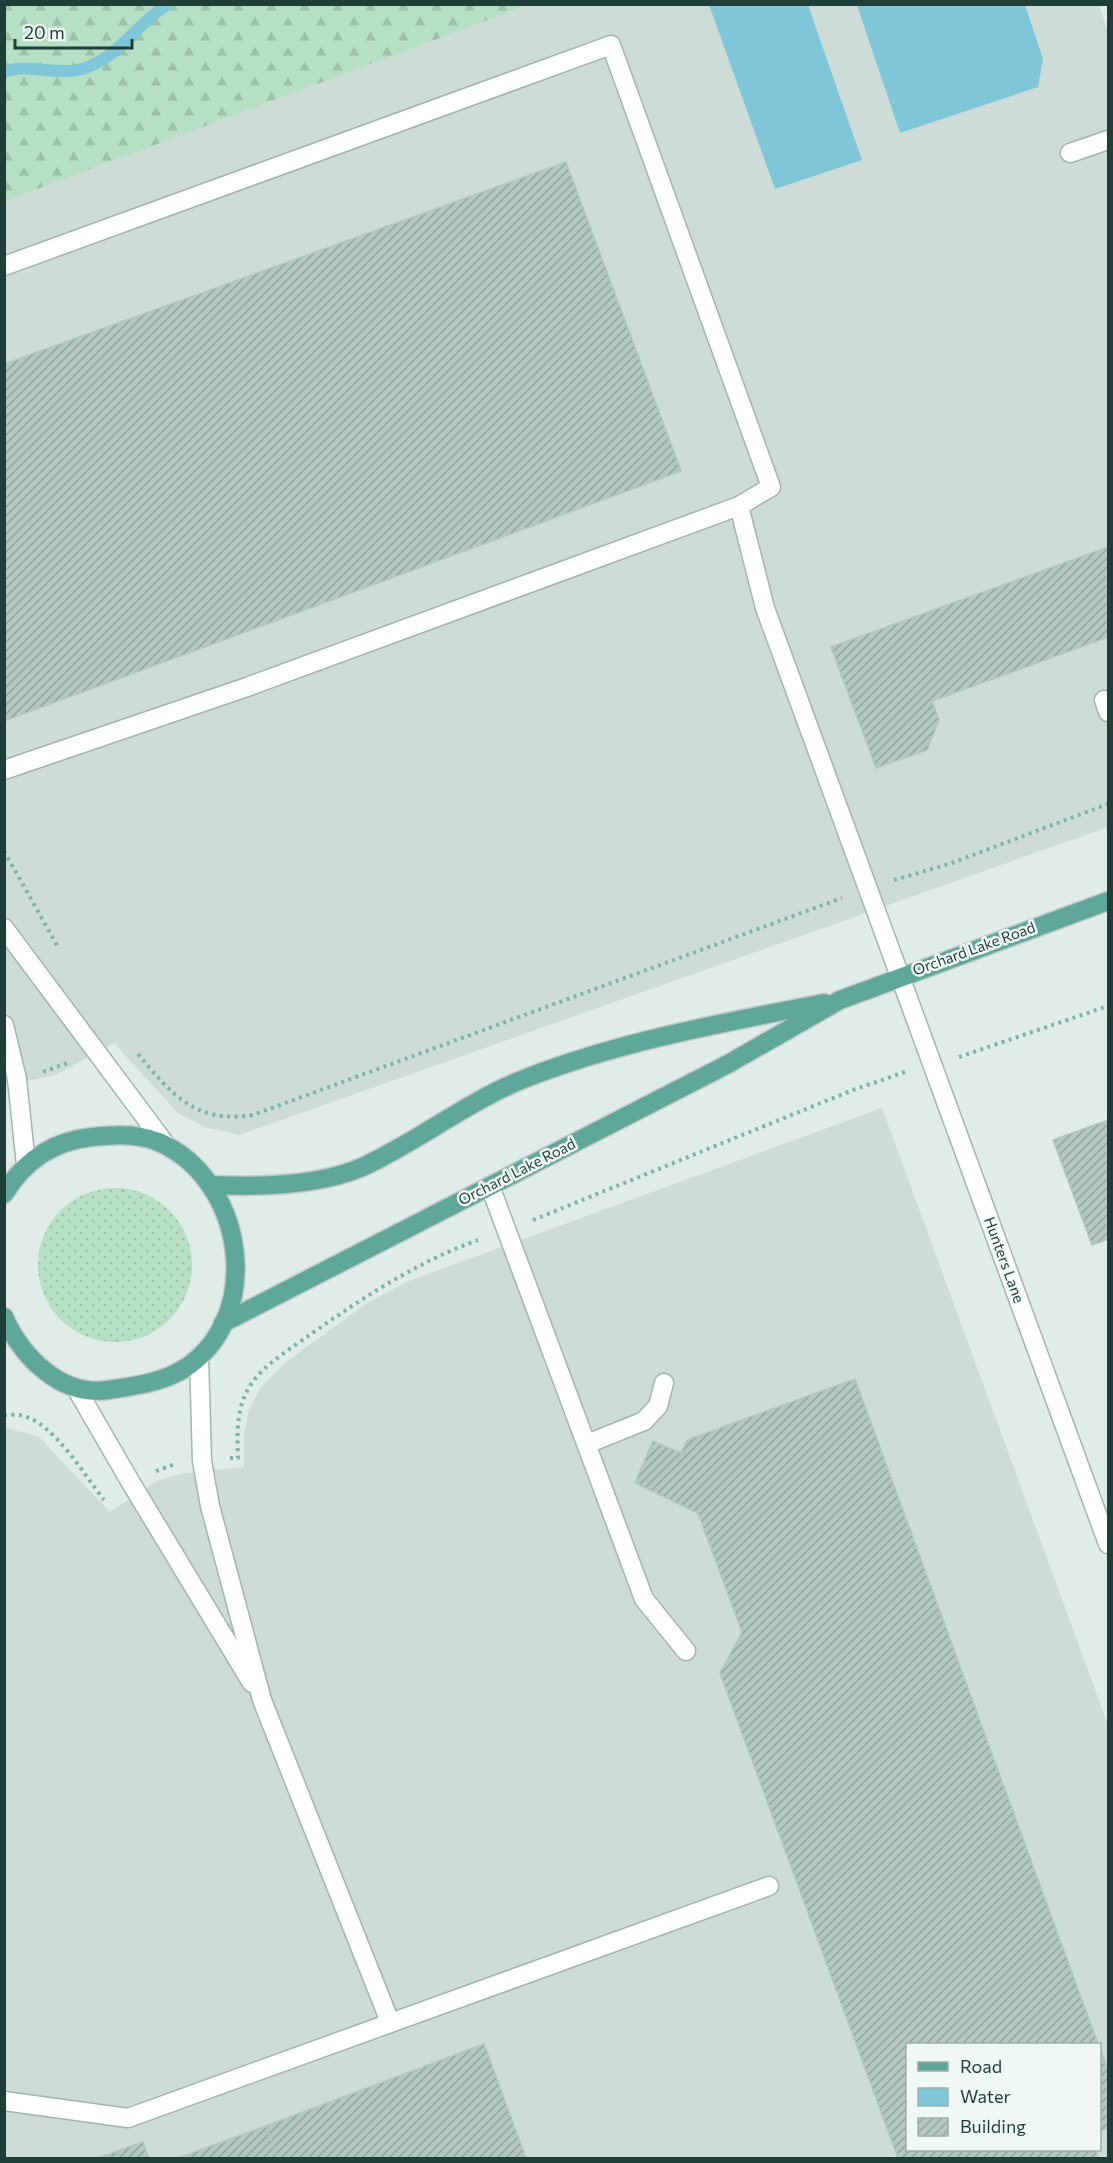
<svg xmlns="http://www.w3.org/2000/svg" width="1113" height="2163" viewBox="0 0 1113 2163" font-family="Commissioner,sans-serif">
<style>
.built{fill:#cddcd6;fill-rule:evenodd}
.grass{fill:url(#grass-dots)}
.forest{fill:url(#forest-firs)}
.water{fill:#80c6d9}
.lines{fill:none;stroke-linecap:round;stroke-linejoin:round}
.stream{stroke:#80c6d9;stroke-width:12}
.building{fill:url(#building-hatch);stroke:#b1c7bf;stroke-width:1.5}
.minor-casing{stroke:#a1b4af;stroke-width:21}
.major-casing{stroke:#c0c9c7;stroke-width:21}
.path{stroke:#7bb4a5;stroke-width:4;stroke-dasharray:3 4.5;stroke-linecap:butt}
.minor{stroke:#fff;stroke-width:18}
.major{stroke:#5ea799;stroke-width:18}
.labels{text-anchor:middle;stroke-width:5;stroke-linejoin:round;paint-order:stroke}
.street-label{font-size:15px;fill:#1e3e37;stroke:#f0f8f5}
</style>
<defs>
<pattern id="grass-dots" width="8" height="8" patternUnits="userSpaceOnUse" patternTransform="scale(1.5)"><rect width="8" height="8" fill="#b5e0c3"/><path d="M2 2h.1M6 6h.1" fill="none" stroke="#9bc1a8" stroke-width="1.8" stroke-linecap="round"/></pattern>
<pattern id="forest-firs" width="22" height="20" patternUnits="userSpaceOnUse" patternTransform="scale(1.5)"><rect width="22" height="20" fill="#b5e0c3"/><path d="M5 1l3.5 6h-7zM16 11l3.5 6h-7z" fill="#9bc1a8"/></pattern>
<pattern id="building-hatch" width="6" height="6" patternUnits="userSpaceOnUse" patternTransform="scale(1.5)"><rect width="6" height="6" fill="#b4c7c0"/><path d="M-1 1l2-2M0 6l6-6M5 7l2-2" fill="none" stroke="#92a39d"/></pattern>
</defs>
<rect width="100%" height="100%" fill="#dfece7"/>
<!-- built -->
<g class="built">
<polygon points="528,5 1099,5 1108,32 1108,827 239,1135 205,1127 178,1113 114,1043 55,1075 5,1086 4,201"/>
<path d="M882,1108L1108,1725V2158H5L4,1427L39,1437L110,1512L157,1481L180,1474L244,1467V1435L249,1409L261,1387L286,1362L326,1333L364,1305L406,1282ZM908,2044H1100V2150H908Z"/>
</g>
<!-- grass -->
<circle class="grass" cx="115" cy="1265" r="77"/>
<!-- forest -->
<polygon class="forest" points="5,4 528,4 528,5 5,201"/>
<!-- water -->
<g class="water">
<polygon points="709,5 808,5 862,160 775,189"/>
<polygon points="857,5 1025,5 1043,59 1038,87 900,133"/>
</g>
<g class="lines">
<!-- stream -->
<path class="stream" d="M4,72C29,63 54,75 78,70C117,61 137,23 168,4"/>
</g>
<!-- building -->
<g class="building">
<polygon points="566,162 681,471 4,721 4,364"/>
<polygon points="1108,547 1108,637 932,701 939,720 927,750 876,768 831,647"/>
<polygon points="1108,1120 1108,1239 1092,1245 1053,1140"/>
<polygon points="855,1379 1098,2044 908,2044 908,2150 1096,2150 1099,2158 898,2158 720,1673 742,1632 698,1513 635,1483 653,1441 681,1453 687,1440"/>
<polygon points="484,2044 526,2158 278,2158 266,2126"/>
<polygon points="1100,2047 1108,2072 1108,2128 1100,2131"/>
<polygon points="266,2126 278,2158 178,2158"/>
<polygon points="143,2142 149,2158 98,2158"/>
</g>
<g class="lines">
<!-- minor casing -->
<g class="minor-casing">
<g id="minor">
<polyline points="1070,153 1108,140"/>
<polyline points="4,266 611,45 771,487 739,506 247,687 4,770"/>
<polyline points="739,506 765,608 1108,1544"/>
<polyline points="1104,700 1108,712"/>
<polyline points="4,928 166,1145"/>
<polyline points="4,1025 17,1079 26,1165"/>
<polyline points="490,1186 644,1599 686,1651"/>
<polyline points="199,1357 202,1461 210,1506 262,1700 390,2022"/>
<polyline points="76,1388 131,1483 252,1683"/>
<polyline points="587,1444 644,1421 658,1406 664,1383"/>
<polyline points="4,2101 128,2118 769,1886"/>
</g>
</g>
<!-- major casing -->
<g class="major-casing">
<g id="major">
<path d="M211,1185C256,1187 317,1186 360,1168C416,1143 466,1102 524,1079C620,1041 723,1023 824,1003"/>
<path d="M4,1194C24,1161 53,1141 92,1137C117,1134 143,1133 167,1146C246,1188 264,1320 182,1370C160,1383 134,1386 108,1390C61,1397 22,1357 4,1317"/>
<polyline points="223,1323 728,1064 840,1000 1108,901"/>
</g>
</g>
<!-- path -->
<g class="path">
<polyline points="4,851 58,947"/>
<polyline points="894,880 949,864 1108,804"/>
<path d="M138,1054C172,1095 196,1124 253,1115L842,898"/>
<polyline points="959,1057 1108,1006"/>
<polyline points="43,1072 67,1063"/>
<polyline points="533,1220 853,1090 905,1072"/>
<path d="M4,1415C10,1415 18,1414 23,1416C54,1423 85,1476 104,1500"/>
<path d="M230,1458H238C237,1433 236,1405 252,1383C266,1363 292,1348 311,1334C364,1297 417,1262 478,1240"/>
<polyline points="156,1471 175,1464"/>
</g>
<!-- minor -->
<use href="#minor" class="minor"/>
<!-- major -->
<use href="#major" class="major"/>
</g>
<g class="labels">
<!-- street labels -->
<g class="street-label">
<text transform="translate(974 949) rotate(-20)" y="5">Orchard Lake Road</text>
<text transform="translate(517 1172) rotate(-27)" y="5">Orchard Lake Road</text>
<text transform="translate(1004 1260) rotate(70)" y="5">Hunters Lane</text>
</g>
</g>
<!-- border -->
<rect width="1113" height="2163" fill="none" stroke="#1e3e37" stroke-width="12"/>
<!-- legend -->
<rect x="906" y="2043" width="195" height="108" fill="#f0f8f5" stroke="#9caea9" stroke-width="1.5"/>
<rect x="918" y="2062" width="30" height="9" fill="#5ea799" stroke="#9caea9" stroke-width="1.5"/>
<text x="960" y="2073" font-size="18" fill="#1e3e37">Road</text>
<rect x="918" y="2088" width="30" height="18" fill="#80c6d9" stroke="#9caea9" stroke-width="1.5"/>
<text x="960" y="2103" font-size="18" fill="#1e3e37">Water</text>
<rect x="918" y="2118" width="30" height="18" fill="url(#building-hatch)" stroke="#9caea9" stroke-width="1.5"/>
<text x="960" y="2133" font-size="18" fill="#1e3e37">Building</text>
<!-- scale -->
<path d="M15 39v9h117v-9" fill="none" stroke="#1e3e37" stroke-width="3"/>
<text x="24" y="39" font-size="18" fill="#1e3e37" stroke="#f0f8f5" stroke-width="4.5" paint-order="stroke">20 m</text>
</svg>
